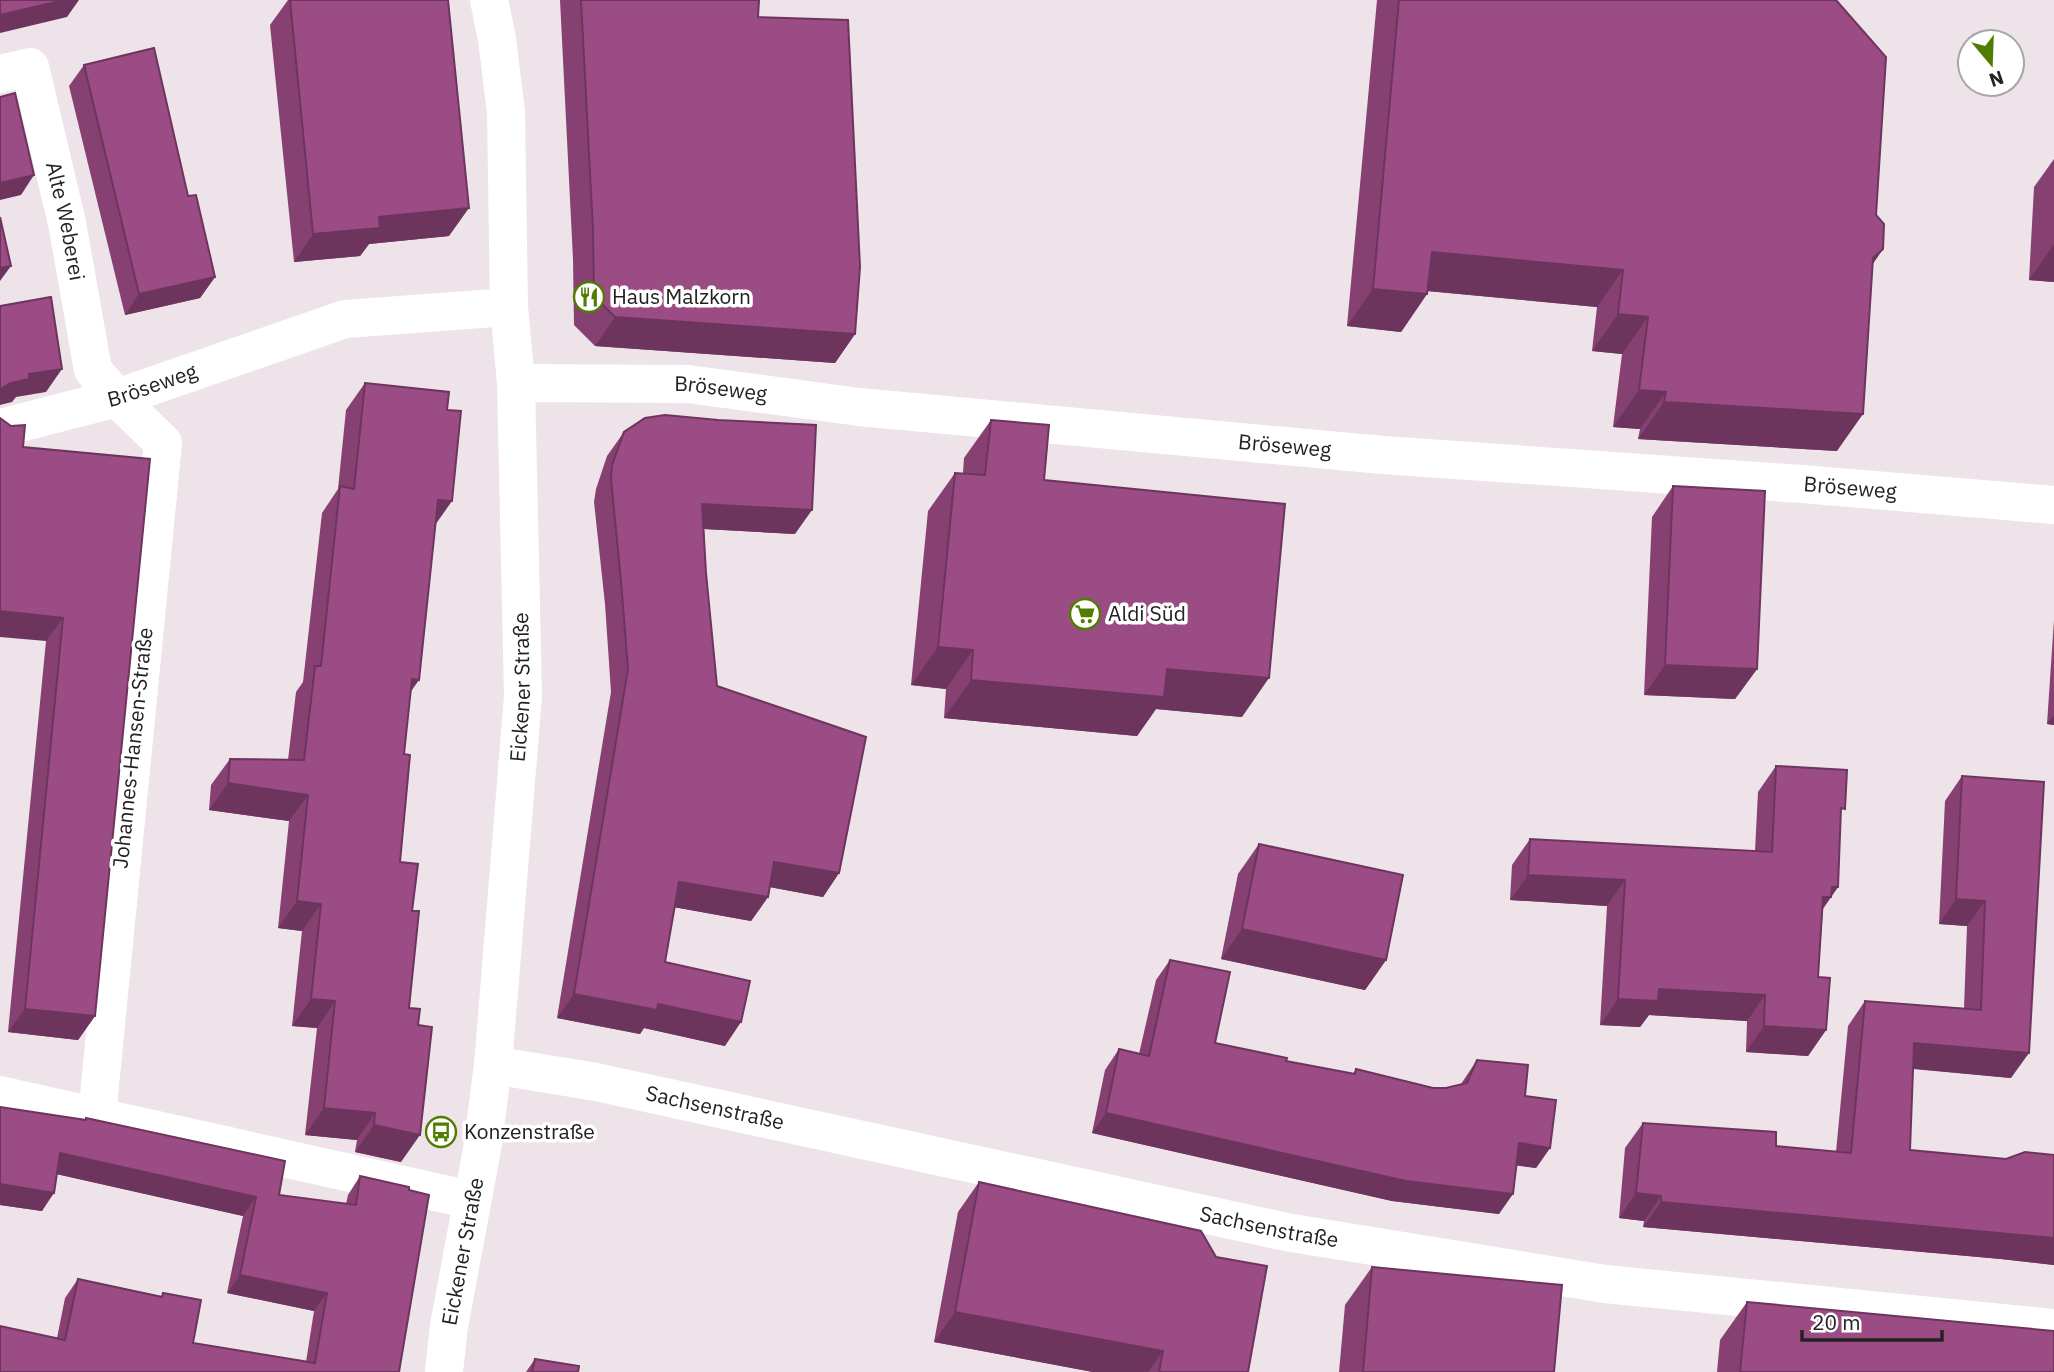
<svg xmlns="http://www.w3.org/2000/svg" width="2054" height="1372" viewBox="0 0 2054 1372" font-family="'IBM Plex Sans',sans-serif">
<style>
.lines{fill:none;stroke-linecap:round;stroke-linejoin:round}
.street{stroke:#fff;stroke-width:38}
.secondary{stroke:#fff;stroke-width:38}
.wall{fill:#864172}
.shaded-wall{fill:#6d355d}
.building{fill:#9c4c85;stroke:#6d355d;stroke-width:2}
.labels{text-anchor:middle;stroke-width:7;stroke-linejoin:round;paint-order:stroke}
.street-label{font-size:21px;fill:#242123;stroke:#fff}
.poi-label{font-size:21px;fill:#242123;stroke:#fff;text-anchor:start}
</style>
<rect width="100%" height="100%" fill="#ede3e9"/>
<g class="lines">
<!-- street -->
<g class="street">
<path id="s1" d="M0,74L30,67L67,223L93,370L117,398L163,443L97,1116"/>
<path id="s2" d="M516,383L688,384L859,407L1383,455L1802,484L2054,505"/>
<path id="s3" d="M0,428L117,398L345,319L509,307"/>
<path id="s4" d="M493,1065L596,1082L1286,1232L1605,1284L2054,1328"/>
<polyline points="0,1095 471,1200"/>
</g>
<!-- secondary -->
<path class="secondary" id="s5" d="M444,1372L449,1326L483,1144L493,1065L523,696L516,383L509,307L506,112L497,39L489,0"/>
</g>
<!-- wall -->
<g class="wall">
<polygon points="288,0 448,0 449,236 369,244 360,256 294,262 270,25"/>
<polygon points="560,0 759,0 758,17 855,334 835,363 595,346 574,325 573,259"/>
<polygon points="1377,0 1836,0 1883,249 1873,263 1837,451 1638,439 1640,429 1613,427 1622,354 1592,351 1597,307 1427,291 1427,294 1401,332 1347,326"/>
<polygon points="84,65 188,196 215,277 200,298 125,315 69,86"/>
<polygon points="2054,159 2054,282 2029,280 2034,187"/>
<polygon points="365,383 435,526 410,692 404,754 400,862 412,911 409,1008 401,1162 355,1152 357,1140 305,1135 317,1028 292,1026 302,931 278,928 289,821 209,810 211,785 230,759 288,760 296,692 303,682 322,513 338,489 346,410"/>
<polygon points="991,420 1044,480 1242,717 1156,709 1137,736 944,718 946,689 911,685 928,511 955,473 963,473 964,458"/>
<polygon points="624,432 795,534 704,529 706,573 717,686 839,873 823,897 770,887 768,897 751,921 674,907 665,962 725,1046 644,1028 640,1034 557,1018 611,692 605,604 594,502 596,489 607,456"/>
<polygon points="23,447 150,459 95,1016 78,1040 8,1032 46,641"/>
<polygon points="1673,486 1757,669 1735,699 1644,695 1652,517"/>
<polygon points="2054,620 2054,725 2047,724"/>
<polygon points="1776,766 1840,815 1838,887 1823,909 1818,977 1826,1030 1808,1056 1746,1052 1747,1021 1649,1015 1640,1027 1600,1025 1607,906 1510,900 1512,865 1530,839 1755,851 1758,792"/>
<polygon points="1962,776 2044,782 2011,1078 1913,1069 1910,1150 2006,1159 2054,1155 2054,1265 2001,1259 1643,1227 1644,1221 1619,1218 1625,1148 1643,1123 1776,1146 1836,1152 1848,1026 1865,1001 1964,1008 1967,926 1939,924 1945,801"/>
<polygon points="1259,844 1386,960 1365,990 1221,959 1238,874"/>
<polygon points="1170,960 1215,1043 1286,1061 1353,1074 1356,1069 1433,1088 1446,1088 1461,1084 1477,1060 1525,1096 1550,1148 1536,1168 1516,1165 1499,1214 1392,1201 1092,1133 1105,1070 1119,1049 1139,1054 1156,980"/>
<polygon points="0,1107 85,1120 86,1118 279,1195 346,1204 348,1195 360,1176 399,1372 0,1372 57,1338 65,1298 78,1279 161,1296 163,1293 193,1343 306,1362 314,1311 227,1293 243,1216 57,1174 42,1211 0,1205"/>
<polygon points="979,1182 1248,1372 1093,1372 934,1342 958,1212"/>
<polygon points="1372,1267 1554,1372 1339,1372 1345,1305"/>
<polygon points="1747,1302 2054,1372 1717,1372 1720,1340"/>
<polygon points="535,1359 578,1372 526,1372"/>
</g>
<!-- shaded-wall -->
<g class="shaded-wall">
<polygon points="64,0 79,0 67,17 0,33 0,15"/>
<polygon points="34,175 21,195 0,200 0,183"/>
<polygon points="469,208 449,236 369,244 360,256 294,262 313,234 379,217"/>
<polygon points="2054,244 2054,282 2029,280"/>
<polygon points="1883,249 1857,287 1873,258"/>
<polygon points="1432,252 1623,270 1597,307 1406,289"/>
<polygon points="11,266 0,281 0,268"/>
<polygon points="215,277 200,298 125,315 139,294"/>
<polygon points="1373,289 1427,294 1401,332 1347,326"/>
<polygon points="1618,314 1648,317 1622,354 1592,351"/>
<polygon points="615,317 855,334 835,363 595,346"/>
<polygon points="62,369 46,392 16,397 12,402 0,405 0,391 2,388 29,374"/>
<polygon points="1639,390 1666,392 1640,429 1613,427"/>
<polygon points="1664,402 1863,414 1837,451 1638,439"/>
<polygon points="438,500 452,501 433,528"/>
<polygon points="702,504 812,510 795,534 686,528"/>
<polygon points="0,611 63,618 46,641 0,637"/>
<polygon points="938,647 973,650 946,689 911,685"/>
<polygon points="1665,665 1757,669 1735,699 1644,695"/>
<polygon points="1167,669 1269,678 1242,717 1156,709 1137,736 944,718 971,680"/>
<polygon points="412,679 419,680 400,707"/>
<polygon points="2054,715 2054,725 2047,724"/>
<polygon points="228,783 308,795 289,821 209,810"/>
<polygon points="774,862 839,873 823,897 758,885"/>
<polygon points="1528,875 1625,880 1607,906 1510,900"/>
<polygon points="679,882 768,897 751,921 662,905"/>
<polygon points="1832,887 1838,887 1812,923 1805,923"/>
<polygon points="1956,899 1985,901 1967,926 1939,924"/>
<polygon points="297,901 321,904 302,931 278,928"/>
<polygon points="1242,929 1386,960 1365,990 1221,959"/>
<polygon points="1659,989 1765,995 1747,1021 1649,1015 1640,1027 1600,1025 1618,999"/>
<polygon points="574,994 658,1004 741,1022 725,1046 644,1028 640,1034 557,1018"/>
<polygon points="311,999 335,1001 317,1028 292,1026"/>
<polygon points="25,1009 95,1016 78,1040 8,1032"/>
<polygon points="1764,1026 1826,1030 1808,1056 1746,1052"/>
<polygon points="1914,1043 2029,1053 2011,1078 1896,1067"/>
<polygon points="324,1108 375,1113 357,1140 305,1135"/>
<polygon points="1106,1113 1513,1194 1499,1214 1392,1201 1092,1133"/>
<polygon points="374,1125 420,1135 401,1162 355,1152"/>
<polygon points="1519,1143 1550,1148 1536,1168 1505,1164"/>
<polygon points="60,1153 256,1197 243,1216 47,1172"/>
<polygon points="0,1184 54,1193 42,1211 0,1205"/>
<polygon points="1636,1193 1661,1196 1644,1221 1619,1218"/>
<polygon points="1661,1202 2054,1238 2054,1265 2001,1259 1643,1227"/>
<polygon points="240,1275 327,1293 314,1311 227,1293"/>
<polygon points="955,1312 1163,1351 1148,1372 1093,1372 934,1342"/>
</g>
<!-- building -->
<g class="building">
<polygon points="0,0 64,0 0,15"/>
<polygon points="290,0 448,0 469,208 379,217 380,228 313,234"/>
<polygon points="581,0 759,0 758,17 848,20 860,267 855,334 615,317 594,296 593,230"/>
<polygon points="1399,0 1836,0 1886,57 1876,215 1884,224 1883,249 1873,258 1863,414 1664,402 1666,392 1639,390 1648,317 1618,314 1623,270 1432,252 1427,294 1373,289"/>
<polygon points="154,48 188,196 196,195 215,277 139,294 84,65"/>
<polygon points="15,93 34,175 0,183 0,97"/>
<polygon points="0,217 11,266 0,268"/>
<polygon points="51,297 62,369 29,374 29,379 11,383 2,388 0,391 0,306"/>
<polygon points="365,383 449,392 447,410 461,411 452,501 438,500 419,680 412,679 404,754 410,755 400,862 418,864 412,911 419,911 409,1008 420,1009 418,1025 432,1027 420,1135 374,1125 375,1113 324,1108 335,1001 311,999 321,904 297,901 308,795 228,783 230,759 304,760 315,666 321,666 340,486 354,489"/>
<polygon points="665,415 718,420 816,425 812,510 702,504 706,573 717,686 866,737 839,873 774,862 768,897 679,882 665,962 750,981 741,1022 658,1004 657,1010 574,994 628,669 621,581 611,479 612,465 624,432 645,418"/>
<polygon points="0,418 11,426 25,425 23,447 150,459 95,1016 25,1009 63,618 0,611"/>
<polygon points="991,420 1049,425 1044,480 1285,504 1269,678 1167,669 1164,697 971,680 973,650 938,647 955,473 985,475"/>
<polygon points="1673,486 1765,491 1757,669 1665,665"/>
<polygon points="1776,766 1847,770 1845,809 1841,808 1838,887 1832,887 1831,897 1823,897 1818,977 1830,978 1826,1030 1764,1026 1765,995 1659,989 1658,1001 1618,999 1625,880 1528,875 1530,839 1772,852"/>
<polygon points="1962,776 2044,782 2029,1053 1914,1043 1910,1150 2006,1159 2025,1152 2054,1155 2054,1238 1661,1202 1661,1196 1636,1193 1643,1123 1776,1132 1776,1146 1851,1153 1865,1001 1981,1010 1985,901 1956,899"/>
<polygon points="1259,844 1403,875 1386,960 1242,929"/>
<polygon points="1170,960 1230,972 1215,1043 1287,1058 1286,1061 1355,1074 1356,1069 1433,1088 1446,1088 1467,1083 1477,1060 1528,1065 1525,1096 1556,1100 1550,1148 1519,1143 1513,1194 1406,1181 1106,1113 1119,1049 1149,1056"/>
<polygon points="0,1107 86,1120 86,1118 285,1161 279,1195 356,1205 360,1176 409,1187 409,1190 429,1195 399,1372 0,1372 0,1326 65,1340 78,1279 162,1297 163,1293 201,1300 193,1343 315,1363 327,1293 240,1275 256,1197 60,1153 54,1193 0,1184"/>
<polygon points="979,1182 1201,1231 1216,1257 1267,1266 1248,1372 1159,1372 1163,1351 955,1312"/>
<polygon points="1372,1267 1562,1285 1554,1372 1363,1372"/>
<polygon points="1747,1302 2054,1331 2054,1372 1740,1372"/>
<polygon points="535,1359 579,1366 578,1372 532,1372"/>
</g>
<!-- icons -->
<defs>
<g id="restaurant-ring" transform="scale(1.575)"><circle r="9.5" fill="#fff" stroke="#507c00" stroke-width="1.5"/><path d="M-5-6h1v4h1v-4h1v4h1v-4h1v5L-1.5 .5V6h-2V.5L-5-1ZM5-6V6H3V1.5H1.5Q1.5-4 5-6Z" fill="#507c00"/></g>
<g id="supermarket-ring" transform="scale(1.575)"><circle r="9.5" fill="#fff" stroke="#507c00" stroke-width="1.5"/><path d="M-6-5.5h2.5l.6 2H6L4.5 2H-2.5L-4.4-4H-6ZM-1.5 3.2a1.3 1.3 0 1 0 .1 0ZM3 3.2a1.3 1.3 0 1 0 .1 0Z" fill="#507c00"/></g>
<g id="bus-ring" transform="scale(1.575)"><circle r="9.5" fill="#fff" stroke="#507c00" stroke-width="1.5"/><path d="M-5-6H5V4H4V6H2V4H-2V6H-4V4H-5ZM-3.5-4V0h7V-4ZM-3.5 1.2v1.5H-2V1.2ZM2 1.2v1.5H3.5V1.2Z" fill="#507c00"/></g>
</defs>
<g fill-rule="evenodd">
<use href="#restaurant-ring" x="589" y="297"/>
<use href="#supermarket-ring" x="1085" y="614"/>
<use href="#bus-ring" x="441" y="1132"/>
</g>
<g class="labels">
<!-- street labels -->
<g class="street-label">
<text dy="7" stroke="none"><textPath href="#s1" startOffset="189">Alte Weberei</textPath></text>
<text dy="7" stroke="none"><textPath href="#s3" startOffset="158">Bröseweg</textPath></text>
<text dy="7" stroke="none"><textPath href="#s2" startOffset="205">Bröseweg</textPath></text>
<text dy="7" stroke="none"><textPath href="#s2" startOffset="772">Bröseweg</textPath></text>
<text dy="7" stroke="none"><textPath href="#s2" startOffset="1339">Bröseweg</textPath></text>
<text dy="7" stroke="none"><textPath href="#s5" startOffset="690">Eickener Straße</textPath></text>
<text transform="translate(133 748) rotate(-84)" y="7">Johannes-Hansen-Straße</text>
<text dy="7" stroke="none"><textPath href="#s4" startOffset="226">Sachsenstraße</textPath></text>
<text dy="7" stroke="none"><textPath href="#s4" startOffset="793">Sachsenstraße</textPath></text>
<text dy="7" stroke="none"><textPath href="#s5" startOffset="122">Eickener Straße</textPath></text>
</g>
<!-- poi labels -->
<g class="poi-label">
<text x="612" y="304">Haus Malzkorn</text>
<text x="1108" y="621">Aldi Süd</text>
<text x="464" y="1139">Konzenstraße</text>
</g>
</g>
<!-- north arrow -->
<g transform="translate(1991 63) rotate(161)"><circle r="33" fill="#ffffff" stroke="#a7a6a7" stroke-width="2"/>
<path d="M0-5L12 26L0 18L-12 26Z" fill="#507c00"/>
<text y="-10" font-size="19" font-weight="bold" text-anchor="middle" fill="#242123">N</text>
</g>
<!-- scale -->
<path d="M1802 1330v10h140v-10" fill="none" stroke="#242123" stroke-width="3.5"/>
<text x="1812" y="1330" font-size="21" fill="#242123" stroke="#ffffff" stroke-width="5" paint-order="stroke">20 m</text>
</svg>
